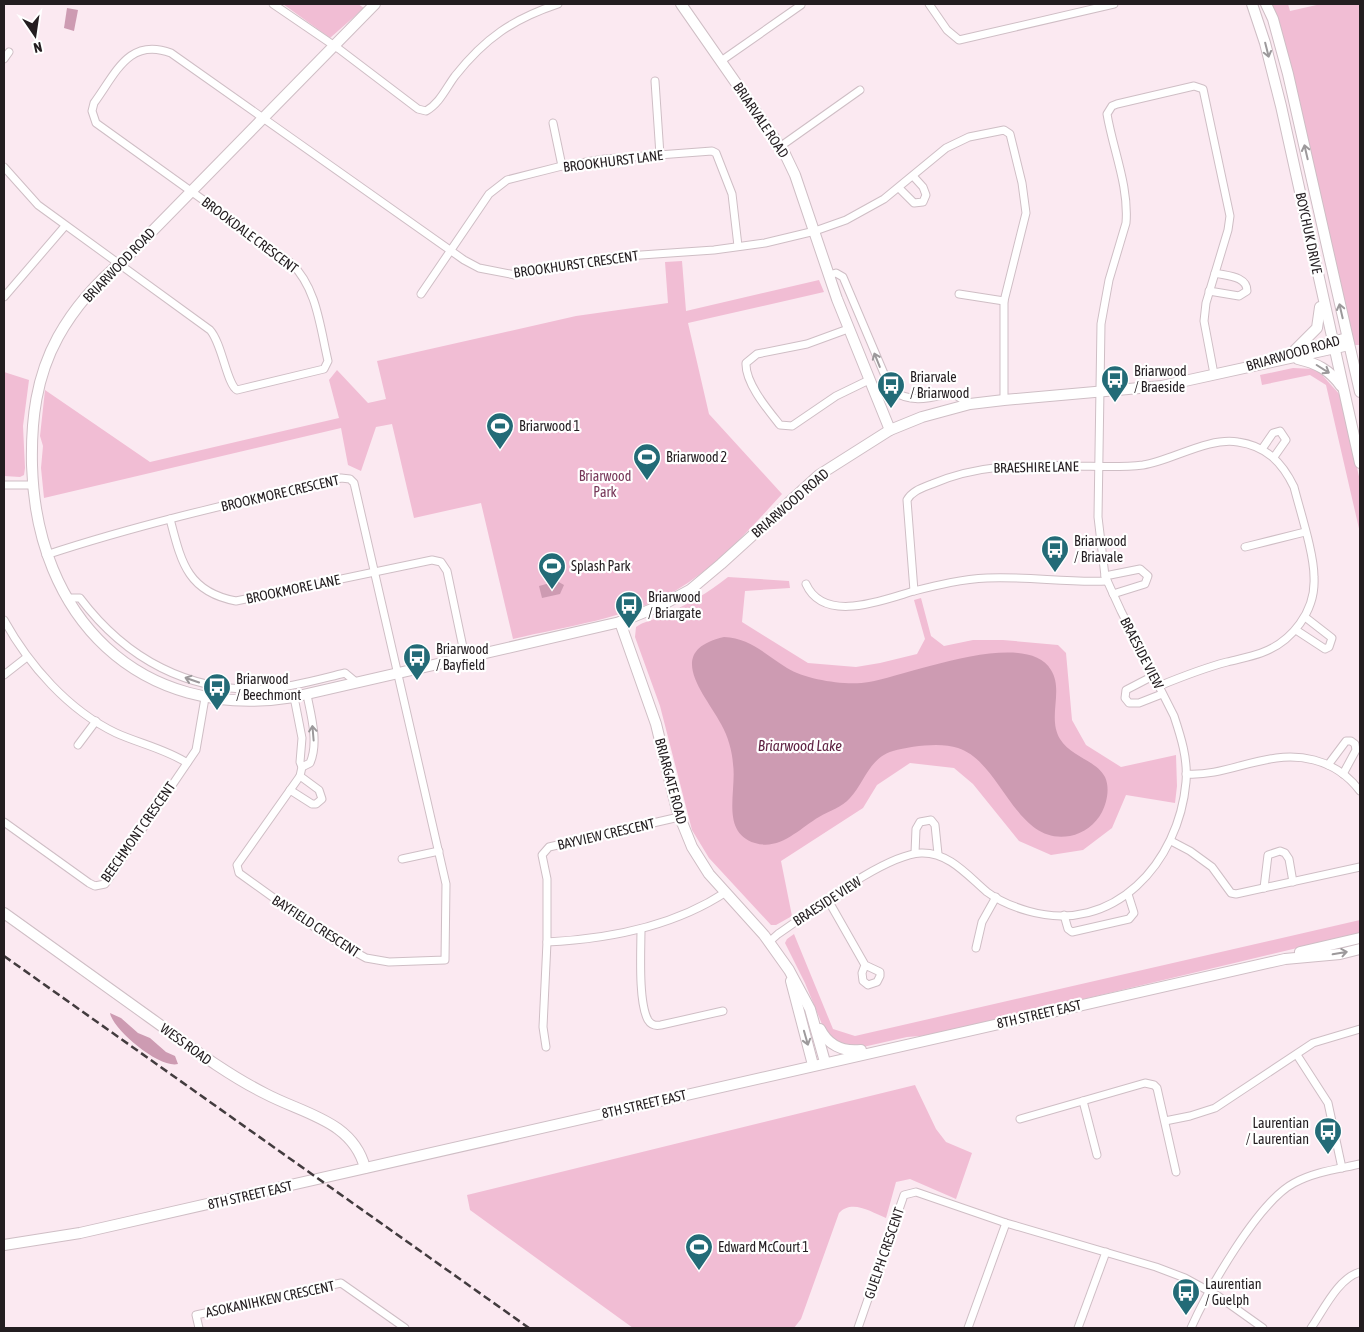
<svg xmlns="http://www.w3.org/2000/svg" width="1364" height="1332" viewBox="0 0 1364 1332" font-family="'Asap Condensed',sans-serif">
<style>
.green{fill:#f1bdd4}
.water{fill:#cd9bb2}
.lines{fill:none;stroke-linecap:round;stroke-linejoin:round}
.street-casing{stroke:#cfbec5;stroke-width:9}
.secondary-casing{stroke:#cfbec5;stroke-width:12}
.street{stroke:#fff;stroke-width:7}
.secondary{stroke:#fff;stroke-width:10}
.rail{stroke:#423b3e;stroke-width:2.5;stroke-dasharray:8 4;stroke-linecap:butt}
.oneway{stroke:#9c999b}
.labels{text-anchor:middle;stroke-width:4.5;stroke-linejoin:round;paint-order:stroke}
.street-label{font-size:14px;fill:#231d20;stroke:#fff}
.poi-label{font-size:14px;fill:#231d20;stroke:#fff;text-anchor:start}
.park-label{font-size:14px;fill:#773859;stroke:#fff}
.water-label{font-size:15px;font-style:italic;fill:#5f2343;stroke:#fff}
</style>
<rect width="100%" height="100%" fill="#fbe9f1"/>
<!-- green -->
<g class="green">
<polygon points="283,4 358,4 364,8 330,38"/>
<polygon points="1266,4 1288,4 1290,11 1321,4 1360,4 1360,345 1349,345 1273,19"/>
<path d="M682,261L686,311L819,280L824,292L688,323L709,414L782,494C750,529 716,567 675,591C626,619 567,626 513,639L481,503L414,518L392,424L376,427L361,471L348,465L341,428L44,498L41,468L43,446L40,436L45,390L150,462L339,418L329,380L337,370L368,403L386,399L377,361L576,316L668,303L665,262Z"/>
<polygon points="1293,368 1316,369 1324,373 1323,376 1341,396 1360,481 1360,533 1326,385 1310,375 1262,385 1260,375"/>
<polygon points="4,372 29,380 23,426 25,468 24,475 20,477 4,476"/>
<path d="M728,577L789,581L790,588L745,591L742,622L808,663L856,667L880,663L917,654L925,639L914,600L921,598L931,636L944,646L973,640H1003L1058,645L1066,653L1072,720L1086,745L1121,767L1176,755L1177,786L1175,803L1126,795L1112,828L1083,850L1051,855L1019,841L973,784L954,768L910,763L877,785L863,808L781,861L792,916L776,925H771L709,858L692,830L660,706L635,637L636,627C644,621 655,620 664,615C687,605 708,593 728,577Z"/>
<polygon points="1360,920 1360,933 934,1035 907,1037 863,1047 842,1047 826,1034 805,983 785,943 787,939 794,934 833,1029 855,1036"/>
<path d="M915,1085L936,1129L946,1142L972,1153L956,1199L910,1179L896,1182L886,1218C871,1212 852,1199 839,1213L801,1319L794,1328H633L470,1210L467,1195Z"/>
</g>
<!-- water -->
<g class="water">
<polygon points="67,8 78,10 74,31 64,28"/>
<polygon points="557,581 564,585 560,594 542,598 539,586"/>
<path d="M724,637C750,638 766,655 787,668C807,680 846,686 869,682C906,676 1026,627 1051,670C1064,691 1047,717 1060,739C1071,757 1096,760 1105,777C1110,788 1107,802 1102,812C1095,825 1084,833 1070,836C1015,846 1002,762 958,748C941,742 911,746 893,751C869,758 865,782 850,798C842,807 829,811 819,817C800,828 780,851 755,843C720,832 737,791 733,764C732,751 728,736 721,724C705,694 663,651 724,637Z"/>
<path d="M110,1013L121,1018L138,1033L150,1038L166,1052L175,1056L178,1064C160,1069 113,1030 110,1013Z"/>
</g>
<g class="lines">
<!-- street casing -->
<g class="street-casing">
<g id="street">
<path d="M273,4L339,49L418,109L426,111C440,103 446,88 455,76C485,38 513,19 558,4"/>
<polyline points="929,4 947,30 959,40 1114,4"/>
<polyline points="4,59 9,52"/>
<polyline points="721,61 801,5"/>
<polyline points="655,81 660,155"/>
<polyline points="553,123 562,166"/>
<polyline points="781,146 860,90"/>
<path d="M4,167L38,205L210,330C222,343 227,385 237,390L324,369L328,361C320,327 317,288 291,263L96,123L92,111L94,103C116,73 129,37 171,53L464,260L479,268L515,275L612,257L714,250L765,243L815,231L846,220L884,199L946,148L969,137L1004,130L1010,134L1022,183L1026,213L1004,301V400"/>
<polyline points="899,188 914,203 923,202 926,195 923,187 913,176"/>
<path d="M829,275L836,273L843,277L891,390C912,404 929,398 952,393L970,404"/>
<path d="M1209,291L1239,296L1247,291C1247,276 1227,276 1215,273"/>
<polyline points="421,294 489,194 507,180 562,166 605,159 712,151 716,153 732,194 738,246"/>
<polyline points="959,294 1004,301"/>
<polyline points="4,297 65,226"/>
<path d="M848,329L807,344L757,354L746,363C745,383 768,410 780,425L792,426L836,396L869,380"/>
<polyline points="1262,449 1273,433 1280,431 1286,440 1274,457"/>
<polyline points="4,485 32,485"/>
<path d="M170,519C181,561 187,592 236,601L432,560L441,562L447,571L465,657"/>
<polyline points="1245,547 1305,532"/>
<path d="M46,555C143,523 242,501 341,478L350,479L354,483L446,884L445,960L389,962L366,958L328,937L239,873L237,865L300,776L302,767L300,762L302,738L294,697"/>
<polyline points="1105,576 1140,569 1148,576 1145,584 1113,594"/>
<path d="M1107,581C1067,583 1027,576 987,578C962,579 938,585 914,591L907,500C912,491 922,488 932,484C976,465 1023,464 1070,466C1094,466 1119,468 1143,465C1173,460 1208,437 1238,442C1266,446 1282,462 1294,487C1300,511 1314,553 1314,577C1316,611 1292,642 1261,653C1250,657 1238,659 1227,662C1204,668 1181,677 1159,686"/>
<path d="M806,584C824,624 883,600 914,591"/>
<path d="M66,598H80C126,659 189,693 267,689C293,687 320,679 345,673L357,683"/>
<path d="M4,620C29,665 68,710 116,733C138,743 168,750 187,763"/>
<polyline points="1296,630 1325,649 1329,647 1332,638 1305,617"/>
<polyline points="4,675 27,657"/>
<polyline points="1153,676 1126,690 1125,698 1129,703 1139,703 1162,694"/>
<polyline points="78,745 96,721"/>
<polyline points="1328,765 1346,741 1351,741 1355,744 1356,750 1343,774"/>
<path d="M302,767L310,763C319,743 311,715 307,695"/>
<path d="M1186,774C1230,777 1267,748 1314,760C1333,765 1348,775 1360,791"/>
<polyline points="290,790 312,804 316,804 322,799 319,790 300,776"/>
<path d="M679,817L549,847L542,855L547,879V942C609,939 673,927 726,892"/>
<polyline points="4,822 89,883 95,886 105,884 196,750 205,698"/>
<polyline points="1171,841 1190,851 1212,867 1231,893 1236,894 1360,867"/>
<polyline points="915,853 916,829 920,822 931,820 935,825 938,854"/>
<polyline points="402,859 439,851"/>
<polyline points="1264,888 1268,855 1280,851 1285,853 1289,859 1293,882"/>
<polyline points="828,900 865,965 862,973 863,981 868,985 877,982 880,976 880,972 865,965"/>
<polyline points="1064,915 1068,929 1072,932 1129,919 1134,913 1128,894"/>
<path d="M641,929C641,950 638,1002 648,1020C651,1025 656,1026 661,1025L723,1011"/>
<path d="M769,942L778,934C811,912 883,855 921,853C949,852 968,876 987,892C999,901 1014,907 1028,911C1114,936 1179,862 1186,782C1188,759 1181,737 1174,716L1121,611L1105,576L1098,517L1101,324L1109,280L1126,223C1129,186 1113,150 1107,114L1112,106L1117,104L1194,86L1203,89L1230,216L1228,230L1206,303L1204,321L1214,374"/>
<polyline points="976,948 982,922 996,897"/>
<polyline points="546,1047 543,1027 547,942"/>
<polyline points="1297,1055 1328,1103 1342,1168"/>
<polyline points="1083,1101 1097,1155"/>
<polyline points="1020,1119 1145,1083 1154,1085 1157,1088 1176,1172"/>
<polyline points="1165,1121 1190,1116 1215,1108 1313,1043 1360,1029"/>
<polyline points="199,1328 196,1315 341,1283 405,1328"/>
<polyline points="858,1328 904,1195 916,1192 1006,1223 1156,1267 1185,1278 1218,1296 1263,1328"/>
<polyline points="968,1328 1006,1223"/>
<polyline points="1078,1328 1106,1252"/>
<path d="M1191,1328C1208,1290 1258,1202 1294,1183C1314,1172 1338,1169 1360,1164"/>
<path d="M1311,1328C1323,1311 1338,1278 1360,1272"/>
</g>
</g>
<!-- secondary casing -->
<g class="secondary-casing">
<g id="secondary">
<path d="M375,4L127,257C100,279 75,306 58,337C36,377 31,420 32,465C36,617 139,722 294,697L620,622L662,605L690,590L721,564L819,475L890,430L922,417L970,404L1004,400L1162,386L1349,345"/>
<polyline points="681,4 784,152 795,175 837,299 890,430"/>
<polyline points="1252,4 1265,43 1281,106 1360,463"/>
<polyline points="1266,4 1273,19 1288,74 1360,392"/>
<polyline points="1295,350 1317,328 1320,307"/>
<polyline points="1300,351 1347,338"/>
<path d="M1298,359C1316,363 1330,370 1341,386"/>
<polyline points="620,622 656,724 677,810 692,847 709,874 764,935 789,970 810,1009 825,1062"/>
<path d="M4,913C52,947 100,982 149,1017C187,1044 224,1073 266,1094C304,1114 353,1121 365,1168"/>
<polyline points="1300,952 1360,938"/>
<polyline points="791,981 813,1065"/>
<path d="M820,1029C828,1045 843,1052 861,1050"/>
<polyline points="4,1245 80,1233 1285,959 1340,954 1360,949"/>
</g>
</g>
<!-- street -->
<use href="#street" class="street"/>
<!-- secondary -->
<use href="#secondary" class="secondary"/>
<!-- rail -->
<polyline class="rail" points="4,956 529,1328"/>
</g>
<!-- one-way arrows -->
<defs><path id="oneway-shaft" d="M-6 0H5M1.5-3L5.5 0L1.5 3" fill="none" stroke-width="1.6" stroke-linecap="round" stroke-linejoin="round" transform="scale(1.25)"/></defs>
<g class="oneway">
<use href="#oneway-shaft" transform="translate(1267 50) rotate(76)"/>
<use href="#oneway-shaft" transform="translate(1306 152) rotate(-103)"/>
<use href="#oneway-shaft" transform="translate(1341 311) rotate(-103)"/>
<use href="#oneway-shaft" transform="translate(877 360) rotate(-112)"/>
<use href="#oneway-shaft" transform="translate(1323 369) rotate(32)"/>
<use href="#oneway-shaft" transform="translate(192 680) rotate(-161)"/>
<use href="#oneway-shaft" transform="translate(313 733) rotate(-95)"/>
<use href="#oneway-shaft" transform="translate(1340 953) rotate(-10)"/>
<use href="#oneway-shaft" transform="translate(806 1038) rotate(74)"/>
</g>
<!-- icons -->
<defs>
<g id="bus-pin" transform="scale(1.4375)"><path d="M0 17L-7.5 6A9.5 9.5 0 1 1 7.5 6Z" fill="#236b77" stroke="#fff"/><path d="M-5-6H5V4H4V6H2V4H-2V6H-4V4H-5ZM-3.5-4V0h7V-4ZM-3.5 1.2v1.5H-2V1.2ZM2 1.2v1.5H3.5V1.2Z" fill="#fff"/></g>
<g id="stadium-pin" transform="scale(1.4375)"><path d="M0 17L-7.5 6A9.5 9.5 0 1 1 7.5 6Z" fill="#236b77" stroke="#fff"/><path d="M0-5a6.5 5 0 1 0 0 10a6.5 5 0 1 0 0-10ZM-3.5-1.8h7v3.6h-7Z" fill="#fff"/></g>
</defs>
<g fill-rule="evenodd">
<use href="#bus-pin" x="1115" y="379"/>
<use href="#bus-pin" x="891" y="385"/>
<use href="#stadium-pin" x="500" y="426"/>
<use href="#stadium-pin" x="647" y="457"/>
<use href="#bus-pin" x="1055" y="549"/>
<use href="#stadium-pin" x="552" y="566"/>
<use href="#bus-pin" x="629" y="605"/>
<use href="#bus-pin" x="417" y="657"/>
<use href="#bus-pin" x="217" y="687"/>
<use href="#bus-pin" x="1328" y="1131"/>
<use href="#stadium-pin" x="699" y="1247"/>
<use href="#bus-pin" x="1186" y="1292"/>
</g>
<g class="labels">
<!-- street labels -->
<g class="street-label">
<text transform="translate(761 120) rotate(56)" y="5">BRIARVALE ROAD</text>
<text transform="translate(613 161) rotate(-7)" y="5">BROOKHURST LANE</text>
<text transform="translate(1309 233) rotate(78)" y="5">BOYCHUK DRIVE</text>
<text transform="translate(250 235) rotate(37)" y="5">BROOKDALE CRESCENT</text>
<text transform="translate(576 264) rotate(-8)" y="5">BROOKHURST CRESCENT</text>
<text transform="translate(119 265) rotate(-46)" y="5">BRIARWOOD ROAD</text>
<text transform="translate(1293 353) rotate(-16)" y="5">BRIARWOOD ROAD</text>
<text transform="translate(1036 467) rotate(-1)" y="5">BRAESHIRE LANE</text>
<text transform="translate(280 493) rotate(-13)" y="5">BROOKMORE CRESCENT</text>
<text transform="translate(790 503) rotate(-41)" y="5">BRIARWOOD ROAD</text>
<text transform="translate(293 589) rotate(-12)" y="5">BROOKMORE LANE</text>
<text transform="translate(1142 653) rotate(63)" y="5">BRAESIDE VIEW</text>
<text transform="translate(671 781) rotate(75)" y="5">BRIARGATE ROAD</text>
<text transform="translate(138 832) rotate(-55)" y="5">BEECHMONT CRESCENT</text>
<text transform="translate(606 834) rotate(-13)" y="5">BAYVIEW CRESCENT</text>
<text transform="translate(827 901) rotate(-33)" y="5">BRAESIDE VIEW</text>
<text transform="translate(316 926) rotate(33)" y="5">BAYFIELD CRESCENT</text>
<text transform="translate(1039 1014) rotate(-13)" y="5">8TH STREET EAST</text>
<text transform="translate(186 1044) rotate(36)" y="5">WESS ROAD</text>
<text transform="translate(644 1104) rotate(-13)" y="5">8TH STREET EAST</text>
<text transform="translate(250 1195) rotate(-13)" y="5">8TH STREET EAST</text>
<text transform="translate(884 1253) rotate(-71)" y="5">GUELPH CRESCENT</text>
<text transform="translate(270 1299) rotate(-12)" y="5">ASOKANIHKEW CRESCENT</text>
</g>
<!-- poi labels -->
<g class="poi-label">
<text x="1134" y="376">Briarwood<tspan x="1134" dy="16">/ Braeside</tspan></text>
<text x="910" y="382">Briarvale<tspan x="910" dy="16">/ Briarwood</tspan></text>
<text x="519" y="431">Briarwood 1</text>
<text x="666" y="462">Briarwood 2</text>
<text x="1074" y="546">Briarwood<tspan x="1074" dy="16">/ Briavale</tspan></text>
<text x="571" y="571">Splash Park</text>
<text x="648" y="602">Briarwood<tspan x="648" dy="16">/ Briargate</tspan></text>
<text x="436" y="654">Briarwood<tspan x="436" dy="16">/ Bayfield</tspan></text>
<text x="236" y="684">Briarwood<tspan x="236" dy="16">/ Beechmont</tspan></text>
<text x="1309" y="1128" text-anchor="end">Laurentian<tspan x="1309" dy="16">/ Laurentian</tspan></text>
<text x="718" y="1252">Edward McCourt 1</text>
<text x="1205" y="1289">Laurentian<tspan x="1205" dy="16">/ Guelph</tspan></text>
</g>
<!-- park labels -->
<g class="park-label">
<text x="605" y="481">Briarwood<tspan x="605" dy="16">Park</tspan></text>
</g>
<!-- water labels -->
<g class="water-label">
<text x="800" y="751">Briarwood Lake</text>
</g>
</g>
<!-- border -->
<rect width="1364" height="1332" fill="none" stroke="#231d20" stroke-width="10"/>
<!-- north arrow -->
<g transform="translate(35 35) rotate(167)" stroke="#ffffff" stroke-width="4" paint-order="stroke">
<path d="M0-4L9 19L0 12L-9 19Z" fill="#231d20"/>
<text y="-8" font-size="14" font-weight="bold" text-anchor="middle" fill="#231d20">N</text>
</g>
</svg>
